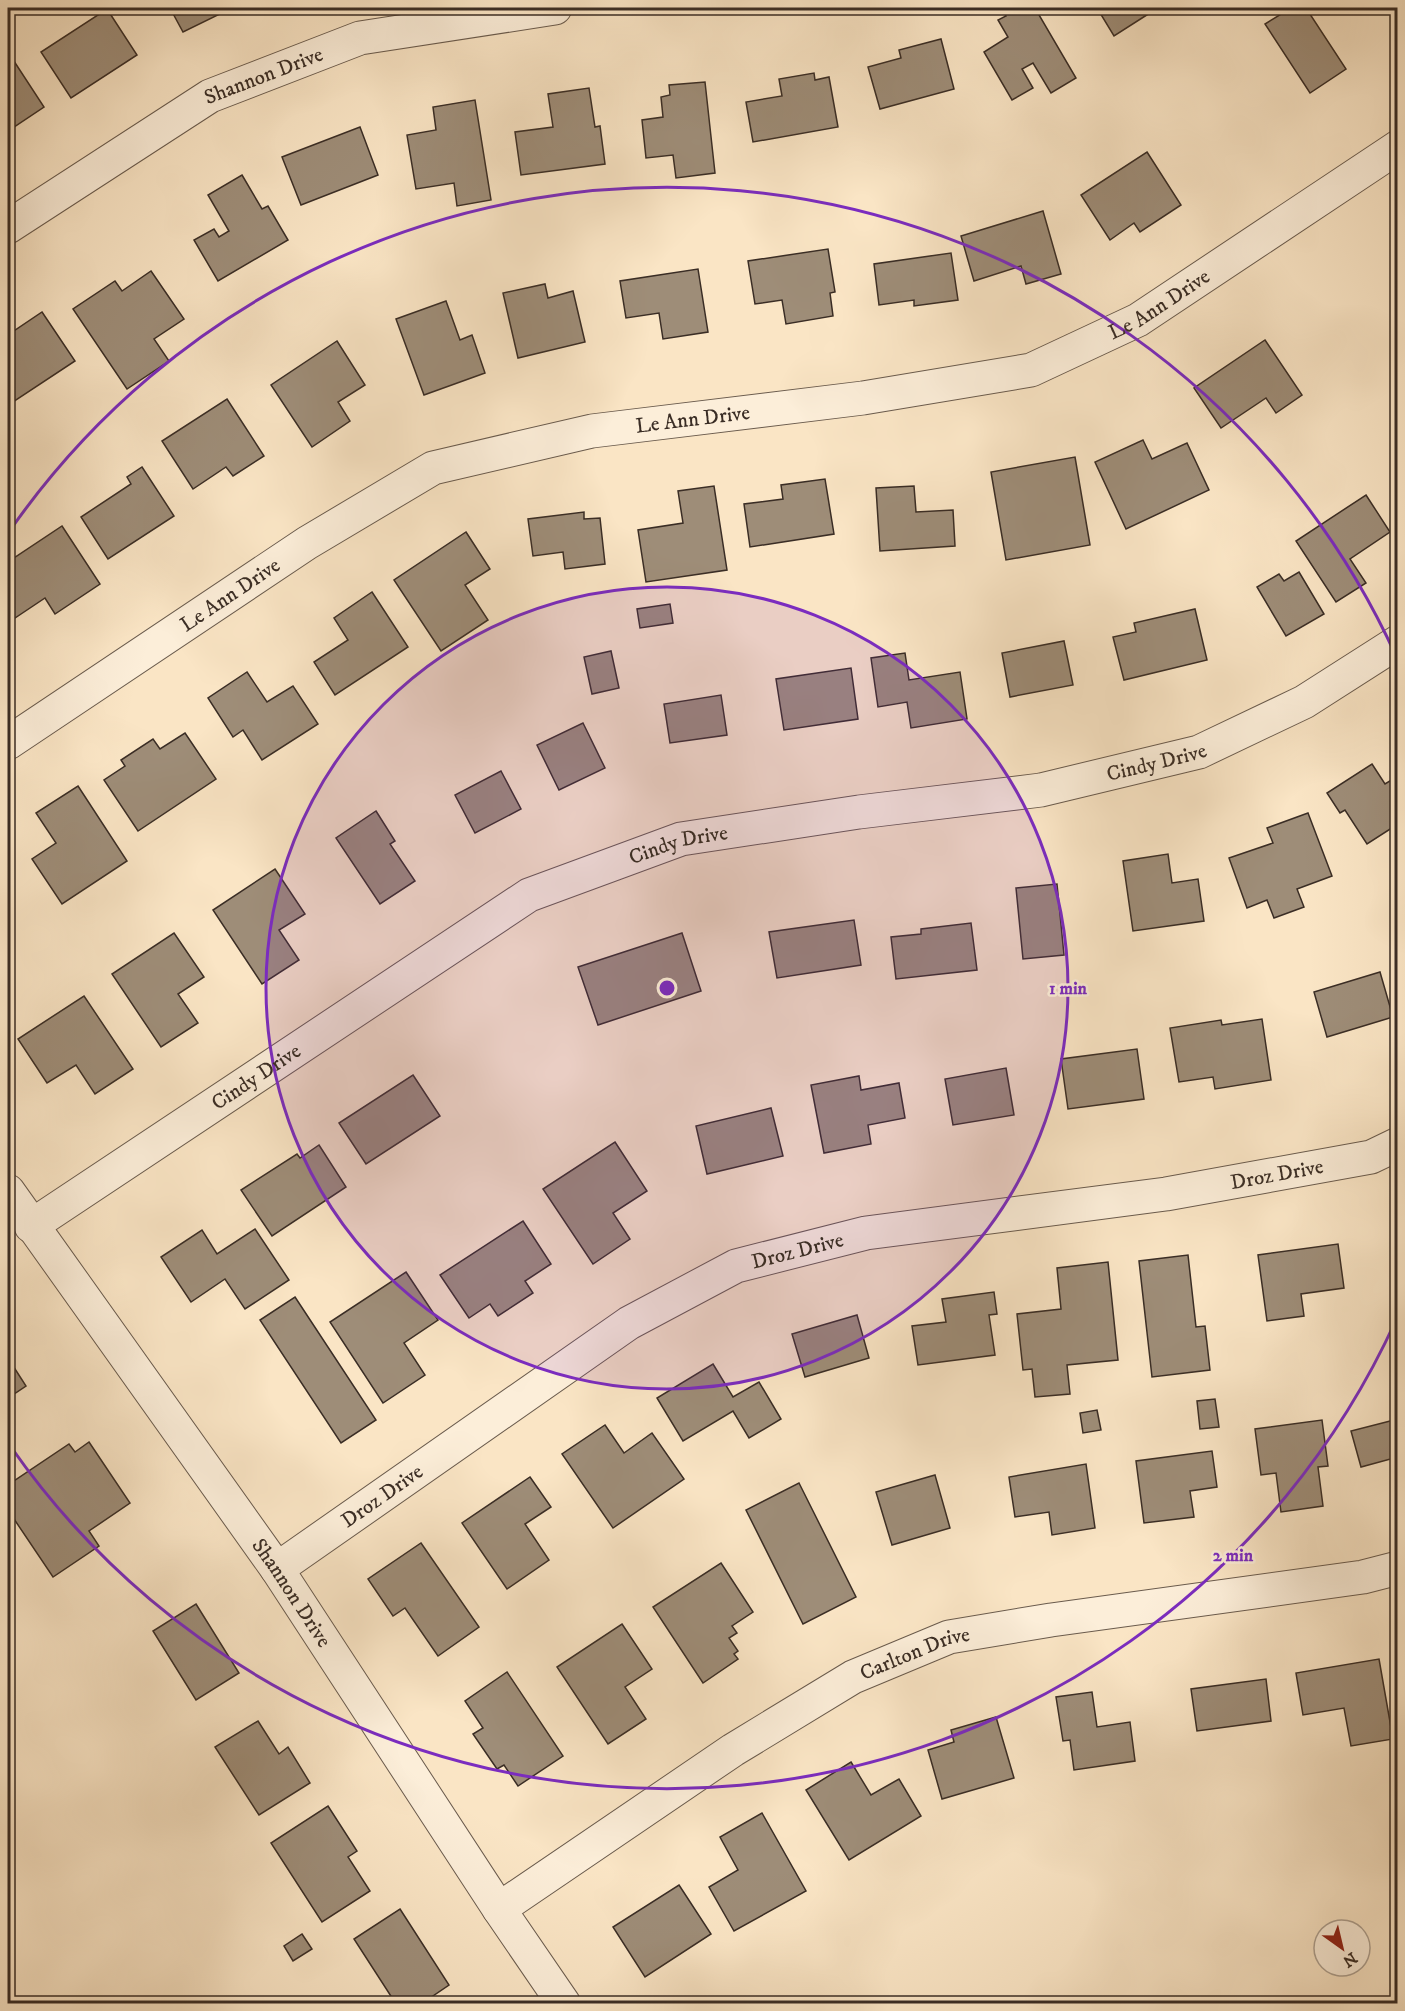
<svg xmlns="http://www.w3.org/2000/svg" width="1405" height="2011" viewBox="0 0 1405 2011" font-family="'IM FELL DW Pica',serif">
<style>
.building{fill:#9e8d78;stroke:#3a2d25;stroke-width:1.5}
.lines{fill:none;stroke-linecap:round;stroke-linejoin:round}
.street-casing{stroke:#6a5b4d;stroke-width:35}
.street{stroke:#fceed9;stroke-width:33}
.ring{fill:none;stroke:#7b2cbf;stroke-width:3}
.labels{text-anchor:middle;stroke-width:5;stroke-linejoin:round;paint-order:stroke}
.street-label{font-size:21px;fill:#3a2d25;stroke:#fceed9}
.centre{fill:#7b2cbf;stroke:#fceed9;stroke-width:3}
.ring-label{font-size:18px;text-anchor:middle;font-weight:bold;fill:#7b2cbf;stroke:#fceed9;stroke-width:5;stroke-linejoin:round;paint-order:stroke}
</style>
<rect width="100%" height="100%" fill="#fae5c5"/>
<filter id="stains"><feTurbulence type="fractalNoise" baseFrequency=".00333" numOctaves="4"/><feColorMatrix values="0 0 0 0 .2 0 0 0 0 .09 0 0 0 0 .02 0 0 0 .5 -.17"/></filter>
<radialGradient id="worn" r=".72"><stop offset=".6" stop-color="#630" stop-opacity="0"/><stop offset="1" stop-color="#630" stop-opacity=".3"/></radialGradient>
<!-- building -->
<g class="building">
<polygon points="170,8 220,8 222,13 183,32"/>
<polygon points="1001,8 1035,8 1076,78 1051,93 1033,63 1022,69 1033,88 1012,100 984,52 1008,37 998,20 1006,16"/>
<polygon points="1097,8 1150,8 1153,11 1114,36"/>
<polygon points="1291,8 1306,8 1346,69 1310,93 1265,24"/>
<polygon points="107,9 137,55 71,98 41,52"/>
<polygon points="941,39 954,89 880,109 868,67 901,58 899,50"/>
<polygon points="8,52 44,107 8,131"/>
<polygon points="814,73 815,80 829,77 838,127 753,142 746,102 782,96 779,79"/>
<polygon points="705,82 715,173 676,178 673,155 646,158 642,120 663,117 661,97 670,95 669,85"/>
<polygon points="589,88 595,127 600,126 605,164 521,175 515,132 553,127 548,94"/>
<polygon points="475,100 491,200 457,206 454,183 416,189 407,135 436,130 433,107"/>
<polygon points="360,127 378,175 301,205 282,157"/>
<polygon points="1147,152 1181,205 1140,232 1134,223 1110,240 1081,195"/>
<polygon points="242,175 262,209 268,206 288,240 218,281 194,240 214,229 219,237 229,231 208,195"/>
<polygon points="1043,211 1061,274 1026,284 1021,266 974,281 961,236"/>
<polygon points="828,249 835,292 830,293 833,316 786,324 782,300 755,304 748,261"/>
<polygon points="951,253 958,300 914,306 914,300 879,305 874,264"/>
<polygon points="698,269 708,332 663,339 659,313 626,318 620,281"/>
<polygon points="151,271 184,319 154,339 169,361 127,389 73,309 115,281 122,291"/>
<polygon points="545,284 548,298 573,291 585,342 518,358 503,293"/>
<polygon points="446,301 460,340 472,335 485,373 424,395 396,319"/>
<polygon points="42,312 75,361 10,404 8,400 8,335"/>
<polygon points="1265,340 1302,395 1276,413 1266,398 1221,428 1194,388"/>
<polygon points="337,341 365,385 338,402 350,421 312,447 271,385"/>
<polygon points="227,399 264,456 233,476 226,467 193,489 162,441"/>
<polygon points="1143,440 1152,459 1187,443 1209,490 1126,529 1095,462"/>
<polygon points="1075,457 1090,545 1006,560 991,472"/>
<polygon points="142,467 174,516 108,559 81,517 131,484 127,477"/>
<polygon points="825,479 834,534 750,547 744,504 783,499 781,485"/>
<polygon points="714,486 727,570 646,582 638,530 683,523 678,491"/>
<polygon points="914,486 916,512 953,510 955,546 880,551 876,488"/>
<polygon points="1366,495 1390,532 1350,559 1366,583 1336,602 1296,541"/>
<polygon points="584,512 584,519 600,518 605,564 565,569 563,552 533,556 528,519"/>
<polygon points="62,526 100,584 55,614 45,598 15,618 8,607 8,562"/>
<polygon points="466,532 490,569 465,585 488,620 441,651 394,580"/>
<polygon points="1299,572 1324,614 1286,636 1257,587 1279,574 1284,581"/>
<polygon points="372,592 408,647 335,695 314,662 348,640 334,618"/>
<polygon points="670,604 673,623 640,628 637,609"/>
<polygon points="1195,609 1207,660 1124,680 1113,637 1136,632 1134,623"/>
<polygon points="1064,641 1073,685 1010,697 1002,653"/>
<polygon points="611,651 619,688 592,694 584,657"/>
<polygon points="905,653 909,680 960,672 967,719 911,728 907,702 878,707 871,658"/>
<polygon points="851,668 858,719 784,730 776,679"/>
<polygon points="247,672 267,702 293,686 318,724 262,760 243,730 233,737 208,698"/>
<polygon points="721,695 727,735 670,743 664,704"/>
<polygon points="583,723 605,768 559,790 537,745"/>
<polygon points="185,733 216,779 138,831 104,780 125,766 121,760 153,739 160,749"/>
<polygon points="1372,764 1385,784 1398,776 1398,824 1367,844 1345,810 1340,813 1327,793"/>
<polygon points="501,771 521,809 475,833 455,795"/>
<polygon points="78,786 127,861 62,904 32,859 56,843 36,813"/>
<polygon points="376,811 395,841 390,844 415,881 380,904 336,838"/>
<polygon points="1308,813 1332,876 1297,889 1304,907 1274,918 1267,900 1247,908 1229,858 1273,843 1267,828"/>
<polygon points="1168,854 1172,883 1198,879 1204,921 1133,931 1123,861"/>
<polygon points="275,869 305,914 279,930 299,960 262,984 213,910"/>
<polygon points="1057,884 1064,955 1023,959 1016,888"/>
<polygon points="854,920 861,965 777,978 769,932"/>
<polygon points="971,923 977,970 896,979 891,937 921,934 921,929"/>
<polygon points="174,933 204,977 178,994 198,1023 161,1047 112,974"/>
<polygon points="682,933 701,991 598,1025 578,967"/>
<polygon points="1380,972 1393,1017 1327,1037 1314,992"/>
<polygon points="84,996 133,1069 95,1094 76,1065 47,1083 18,1039"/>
<polygon points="1262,1019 1271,1080 1215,1089 1213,1077 1179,1082 1170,1028 1221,1020 1222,1025"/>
<polygon points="1137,1049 1144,1099 1068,1109 1061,1059"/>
<polygon points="1006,1068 1014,1115 953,1125 945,1079"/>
<polygon points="413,1075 440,1116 366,1164 339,1123"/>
<polygon points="859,1076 861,1090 899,1083 905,1118 868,1125 871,1144 824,1153 811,1085"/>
<polygon points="771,1108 783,1156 707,1174 696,1126"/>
<polygon points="615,1142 647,1191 613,1213 630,1239 593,1264 543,1189"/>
<polygon points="319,1145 346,1187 272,1236 241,1190 297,1154 300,1158"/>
<polygon points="523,1221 551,1264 525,1281 533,1293 498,1316 490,1304 469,1318 440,1275"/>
<polygon points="255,1229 289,1280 245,1309 225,1279 191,1302 161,1257 202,1230 217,1254"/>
<polygon points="1338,1244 1344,1288 1301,1294 1304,1316 1267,1321 1258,1255"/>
<polygon points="1188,1255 1196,1327 1205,1326 1210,1370 1152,1377 1139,1261"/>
<polygon points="1108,1262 1118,1360 1067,1365 1070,1394 1035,1397 1032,1369 1023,1370 1017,1314 1061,1309 1057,1268"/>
<polygon points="406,1272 438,1320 404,1343 425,1375 383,1403 330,1322"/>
<polygon points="994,1292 997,1314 989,1315 995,1355 918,1365 912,1326 946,1322 942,1299"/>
<polygon points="295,1297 376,1420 341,1443 260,1320"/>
<polygon points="857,1315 869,1358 805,1377 792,1334"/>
<polygon points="8,1358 26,1386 8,1398"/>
<polygon points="713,1364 733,1397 759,1382 781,1419 749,1438 733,1411 683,1441 657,1398"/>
<polygon points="1215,1399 1219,1427 1200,1429 1197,1401"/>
<polygon points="1097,1410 1101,1430 1083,1433 1080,1413"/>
<polygon points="1398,1419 1398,1457 1361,1467 1351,1431"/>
<polygon points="1322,1420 1328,1466 1318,1467 1323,1506 1281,1512 1276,1473 1261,1475 1255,1429"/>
<polygon points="605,1425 624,1453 652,1433 684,1479 613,1528 562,1454"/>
<polygon points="89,1442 130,1503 89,1531 99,1546 53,1577 8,1510 8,1485 69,1444 75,1452"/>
<polygon points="1212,1451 1217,1487 1190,1491 1194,1517 1144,1523 1136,1461"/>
<polygon points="1086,1464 1095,1528 1052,1535 1049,1512 1015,1517 1009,1477"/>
<polygon points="935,1475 950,1528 892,1545 876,1492"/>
<polygon points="530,1477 551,1507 525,1524 549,1560 507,1589 462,1523"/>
<polygon points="799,1483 856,1597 803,1624 746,1510"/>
<polygon points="421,1543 479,1627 438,1656 405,1608 393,1616 368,1579"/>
<polygon points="721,1563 753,1612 732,1626 737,1633 729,1638 738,1651 734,1654 738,1659 703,1683 653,1607"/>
<polygon points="196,1604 239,1673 196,1700 153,1631"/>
<polygon points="622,1624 652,1669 625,1687 646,1719 608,1744 557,1667"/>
<polygon points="1379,1659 1393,1739 1351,1746 1344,1708 1303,1715 1296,1673"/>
<polygon points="507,1672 563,1756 518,1786 504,1765 497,1769 473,1734 483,1728 465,1701"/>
<polygon points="1266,1679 1271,1721 1197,1731 1191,1689"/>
<polygon points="1092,1692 1097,1727 1130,1722 1135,1761 1074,1770 1070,1740 1063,1741 1056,1697"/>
<polygon points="996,1717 1014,1778 942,1799 928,1750 954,1742 951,1730"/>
<polygon points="258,1721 279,1754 288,1747 310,1783 259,1815 215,1747"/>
<polygon points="851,1762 871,1795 899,1779 921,1816 849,1860 806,1790"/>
<polygon points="328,1806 357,1851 348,1857 370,1891 322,1922 271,1843"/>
<polygon points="762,1813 806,1891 734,1931 709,1887 738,1870 720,1837"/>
<polygon points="679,1885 711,1934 645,1977 613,1927"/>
<polygon points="400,1909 449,1985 421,2004 396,2004 354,1939"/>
<polygon points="302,1934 312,1949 293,1961 284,1946"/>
</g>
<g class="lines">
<!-- street casing -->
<g class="street-casing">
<g id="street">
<path id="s1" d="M8,227L210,96L360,38L555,8"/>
<path id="s2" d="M8,743L307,543L433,468L592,431L863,398L1031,370L1138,320L1398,147"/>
<path id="s3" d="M8,1191L277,1569L499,1909L564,2004"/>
<path id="s4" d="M31,1226L529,895L681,839L859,812L1041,790L1199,752L1304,702L1398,642"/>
<path id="s5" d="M277,1569L629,1323L736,1266L866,1233L1166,1194L1371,1157L1398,1144"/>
<path id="s6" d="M499,1909L733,1750L853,1677L949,1637L1051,1620L1363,1577L1398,1568"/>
</g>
</g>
<!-- street -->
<use href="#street" class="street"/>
</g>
<!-- distance rings -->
<circle cx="667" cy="988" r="401" fill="#7b2cbf" fill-opacity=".12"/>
<g class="ring">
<circle cx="667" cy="988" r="401"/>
<path d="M1396 1320A801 801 0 0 1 11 1447M11 529A801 801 0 0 1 1396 656"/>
</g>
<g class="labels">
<!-- street labels -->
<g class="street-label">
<text dy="7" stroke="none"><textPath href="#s1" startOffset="298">Shannon Drive</textPath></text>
<text dy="7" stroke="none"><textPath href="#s2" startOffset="1257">Le Ann Drive</textPath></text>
<text dy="7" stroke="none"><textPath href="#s2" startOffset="771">Le Ann Drive</textPath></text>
<text dy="7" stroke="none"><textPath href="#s2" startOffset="267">Le Ann Drive</textPath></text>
<text dy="7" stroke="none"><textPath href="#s4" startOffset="1242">Cindy Drive</textPath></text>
<text dy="7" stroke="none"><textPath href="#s4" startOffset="756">Cindy Drive</textPath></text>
<text dy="7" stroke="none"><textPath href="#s4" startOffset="270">Cindy Drive</textPath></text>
<text dy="7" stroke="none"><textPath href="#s5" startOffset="1100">Droz Drive</textPath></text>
<text dy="7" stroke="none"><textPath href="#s5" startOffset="614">Droz Drive</textPath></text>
<text dy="7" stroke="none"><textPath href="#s5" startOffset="128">Droz Drive</textPath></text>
<text dy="7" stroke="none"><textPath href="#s3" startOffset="492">Shannon Drive</textPath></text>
<text dy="7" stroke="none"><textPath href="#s6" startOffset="490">Carlton Drive</textPath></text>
</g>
</g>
<circle cx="667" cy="988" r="9" class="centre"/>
<g class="ring-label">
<text x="1068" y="994">1 min</text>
<text x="1233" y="1561">2 min</text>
</g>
<!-- margin -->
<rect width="1405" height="2011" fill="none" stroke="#fae5c5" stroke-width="30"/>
<rect x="9" y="9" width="1387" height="1993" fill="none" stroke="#3a2d25" stroke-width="3"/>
<rect x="15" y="15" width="1375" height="1981" fill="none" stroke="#3a2d25" stroke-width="1.5"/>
<!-- north arrow -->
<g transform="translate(1342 1948) rotate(146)"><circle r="28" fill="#fceed9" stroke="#aea191" stroke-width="1.5"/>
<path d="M0-4.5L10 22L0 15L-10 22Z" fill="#8f2418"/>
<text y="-9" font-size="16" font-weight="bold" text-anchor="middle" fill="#3a2d25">N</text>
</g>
<rect width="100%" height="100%" filter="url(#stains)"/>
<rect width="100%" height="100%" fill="url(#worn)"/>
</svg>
